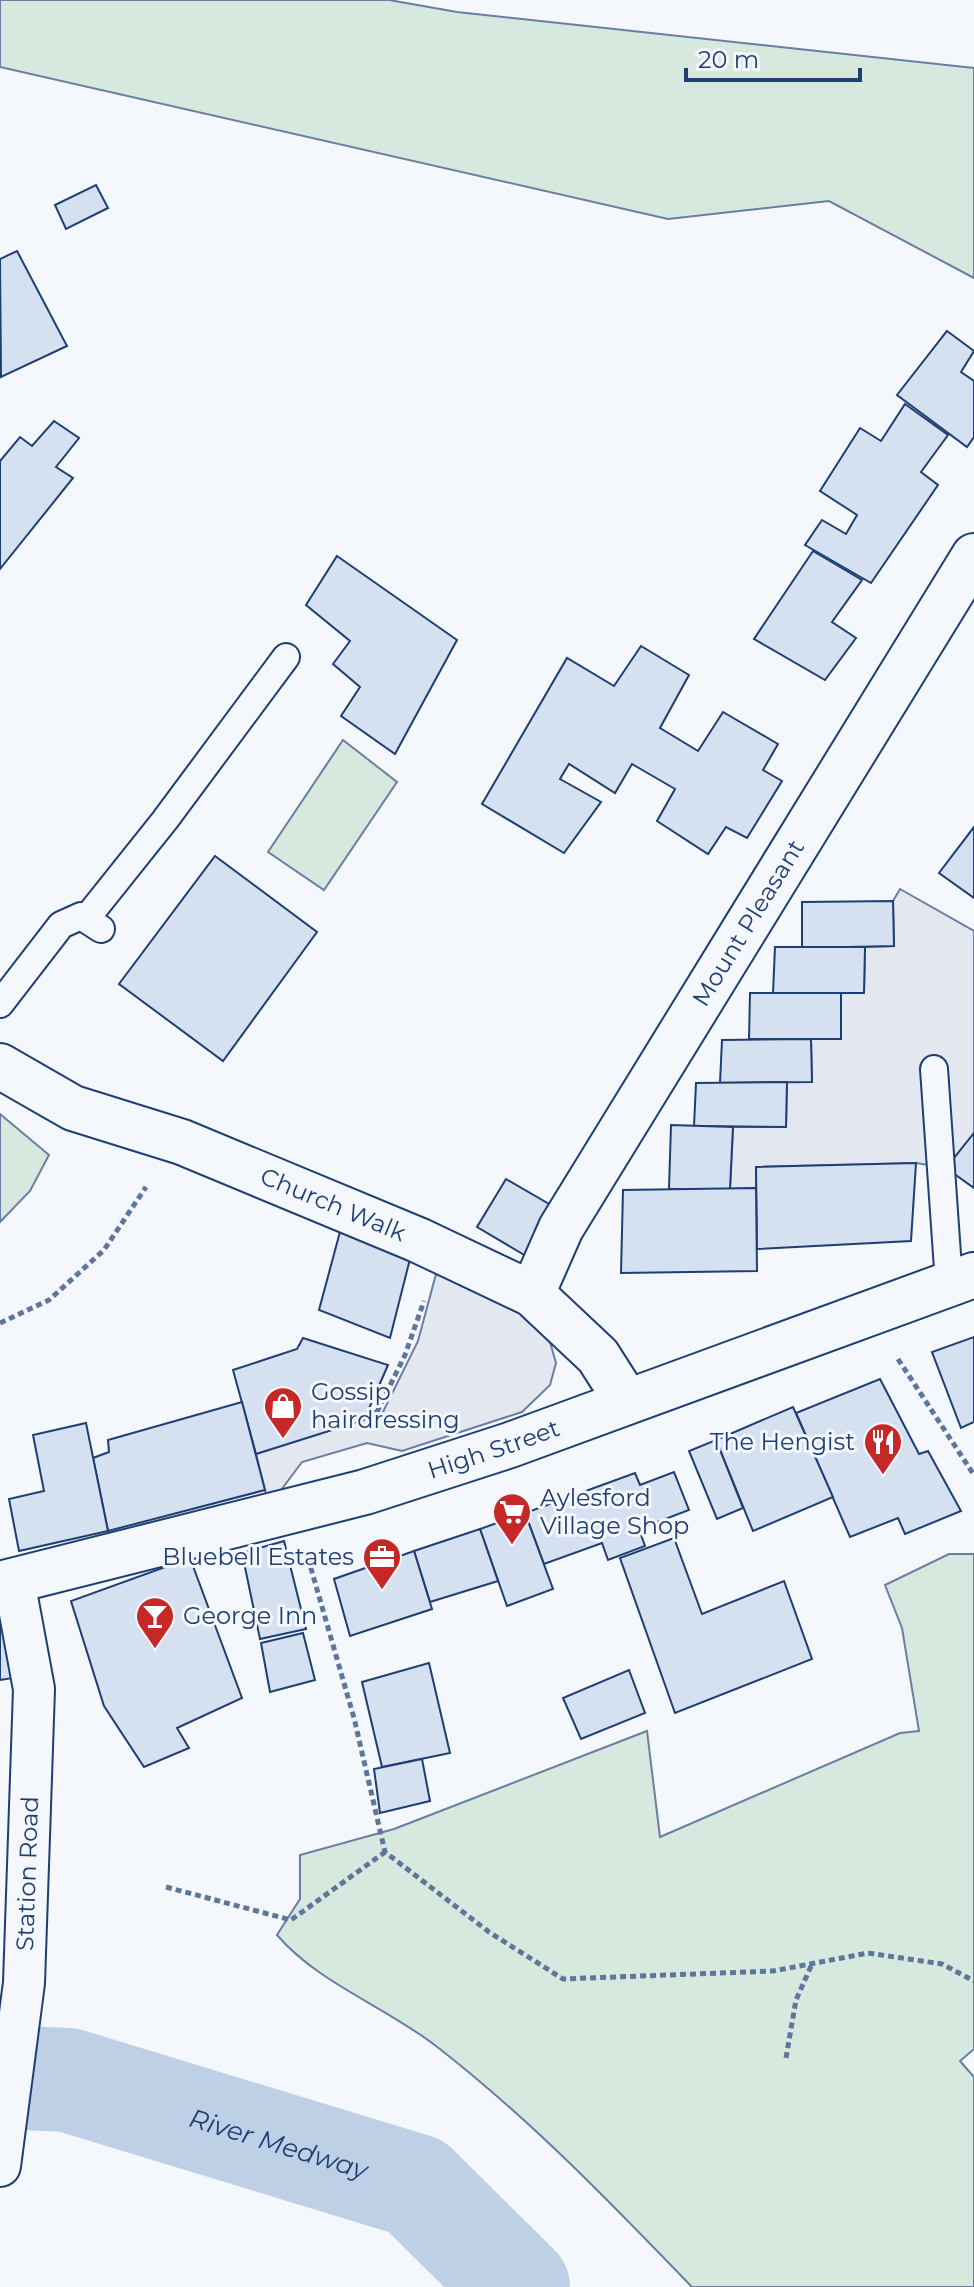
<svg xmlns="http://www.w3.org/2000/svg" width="974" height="2287" viewBox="0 0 974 2287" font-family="Montserrat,sans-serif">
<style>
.green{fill:#d7e8df;stroke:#687fa3;stroke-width:2}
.parking{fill:#e3e8f0;stroke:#687fa3;stroke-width:2}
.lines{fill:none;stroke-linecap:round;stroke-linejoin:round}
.river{stroke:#bed0e5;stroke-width:104}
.building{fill:#d5e0f0;stroke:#1d3f73;stroke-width:2}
.service-casing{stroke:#1d3f73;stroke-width:30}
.pedestrian-casing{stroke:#1d3f73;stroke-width:44}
.minor-casing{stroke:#1d3f73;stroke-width:48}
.path{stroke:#5e769c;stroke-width:5;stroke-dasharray:6 4;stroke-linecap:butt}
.service{stroke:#f4f7fb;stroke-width:26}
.pedestrian{stroke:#f4f7fb;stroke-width:40}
.minor{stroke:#f4f7fb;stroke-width:44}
.labels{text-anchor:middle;stroke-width:6;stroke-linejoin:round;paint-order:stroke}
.street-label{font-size:24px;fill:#1d3f73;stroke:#f4f7fb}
.poi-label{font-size:24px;fill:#1d3f73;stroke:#f4f7fb;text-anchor:start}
.water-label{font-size:26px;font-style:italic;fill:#1d3f73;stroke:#f4f7fb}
</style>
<rect width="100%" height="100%" fill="#f4f7fb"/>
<!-- green -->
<g class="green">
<polygon points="0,0 389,0 457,12 974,68 974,278 829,201 668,219 0,67"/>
<polygon points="343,740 397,782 324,890 268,852"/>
<polygon points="0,1114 49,1155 30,1191 0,1222"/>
<path d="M949,1554H974V2049L960,2061L974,2077V2287H692C611,2203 529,2118 436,2046C386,2007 318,1983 277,1935L300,1899V1855L394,1829L647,1731L660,1837L900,1733L919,1731L902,1628L885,1585Z"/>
</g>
<!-- parking -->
<g class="parking">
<polygon points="900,889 974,931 974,1133 946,1168 916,1163 756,1167 756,1188 730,1189 733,1127 786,1127 787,1082 812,1082 811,1039 841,1039 841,993 864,993 865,947 894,946 893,901"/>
<polygon points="439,1263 531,1315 548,1335 556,1363 550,1385 522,1412 402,1451 367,1443 302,1462 281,1490 266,1494 256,1454 363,1420 369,1409 382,1414 418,1341"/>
</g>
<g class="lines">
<!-- river -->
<path class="river" id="s1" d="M0,2077L68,2080L416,2186L518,2287"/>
</g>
<!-- building -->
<g class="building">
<polygon points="96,185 108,208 66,229 55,205"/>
<polygon points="17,251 67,346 1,377 0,259"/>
<polygon points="947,331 974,351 961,372 974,381 974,437 967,447 897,395"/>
<polygon points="905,404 948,435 921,472 938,485 871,583 805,545 822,520 846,534 857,515 820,491 860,428 881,441"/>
<polygon points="54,421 79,438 56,467 73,478 0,569 0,461 20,437 32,446"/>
<polygon points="813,551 862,580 832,622 856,638 825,680 754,639"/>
<polygon points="337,556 457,640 395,754 341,716 360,687 333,664 350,641 306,605"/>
<polygon points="641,646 689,675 660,728 698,751 723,712 778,744 763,770 782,781 747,838 726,827 708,854 657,821 675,789 632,764 615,793 569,764 560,779 601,802 564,853 482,804 567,658 614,686"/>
<polygon points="974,827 974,898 939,873"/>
<polygon points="215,856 317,932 223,1061 119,984"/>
<polygon points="893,901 894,946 802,948 802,902"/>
<polygon points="775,947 865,947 864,993 773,993"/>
<polygon points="750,993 841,993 841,1039 749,1039"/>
<polygon points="811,1039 812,1082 720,1083 722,1040"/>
<polygon points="787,1082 786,1127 694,1126 696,1083"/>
<polygon points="671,1125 733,1127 730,1189 669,1189"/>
<polygon points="974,1133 974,1188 946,1168"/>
<polygon points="916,1163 911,1241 757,1249 756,1167"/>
<polygon points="506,1179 556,1208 526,1256 477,1227"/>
<polygon points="756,1188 757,1271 621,1273 623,1190"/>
<polygon points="341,1228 411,1255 390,1338 319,1310"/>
<polygon points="974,1337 974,1422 961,1428 932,1352"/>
<polygon points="303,1338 388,1365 364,1420 256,1454 233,1370 297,1349"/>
<polygon points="880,1379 919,1454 928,1451 961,1511 905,1534 898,1518 850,1537 796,1413"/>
<polygon points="242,1402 265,1490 108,1531 93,1458 109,1452 108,1440"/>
<polygon points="793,1407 833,1497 753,1531 716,1440"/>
<polygon points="86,1423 108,1531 19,1551 9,1499 44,1491 33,1435"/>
<polygon points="716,1440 743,1508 717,1519 689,1451"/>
<polygon points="674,1472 689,1510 639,1529 645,1546 608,1560 602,1543 544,1564 525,1513 635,1473 640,1485"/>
<polygon points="525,1513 553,1589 507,1606 480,1529"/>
<polygon points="480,1529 498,1581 430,1602 414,1551"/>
<polygon points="674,1538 702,1614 784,1581 812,1659 675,1713 620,1558"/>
<polygon points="284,1541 306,1629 260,1639 242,1553"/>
<polygon points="414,1551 432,1609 350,1636 334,1579"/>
<polygon points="190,1558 242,1698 177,1728 189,1748 144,1767 104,1706 71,1601"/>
<polygon points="6,1615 13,1678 0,1680 0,1616"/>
<polygon points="303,1633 315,1680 270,1692 261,1643"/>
<polygon points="429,1663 450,1753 382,1767 362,1682"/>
<polygon points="629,1670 645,1713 581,1739 563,1698"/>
<polygon points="422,1759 430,1801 380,1813 374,1769"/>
</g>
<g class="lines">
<!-- service casing -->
<g class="service-casing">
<g id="service">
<polyline points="86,919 165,820 286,657"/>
<polyline points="0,1004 61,925 81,916 101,929"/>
<polyline points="934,1069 949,1283"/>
</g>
</g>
<!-- pedestrian casing -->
<g class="pedestrian-casing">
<g id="pedestrian">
<path id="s2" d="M0,2166L24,1983L34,1689L14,1581"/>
</g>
</g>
<!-- minor casing -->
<g class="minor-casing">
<g id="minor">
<path id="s3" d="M0,1066L73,1108L182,1142L418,1240L532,1294L598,1356L626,1400"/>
<path id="s4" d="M532,1294L561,1228L974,556"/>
<path id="s5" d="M0,1584L365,1492L510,1445L974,1275"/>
</g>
</g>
<!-- path -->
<g class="path">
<polyline points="0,1323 49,1300 104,1250 146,1187"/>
<polyline points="898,1359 974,1475"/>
<polyline points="377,1412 405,1355 424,1301"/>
<polyline points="308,1558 354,1718 385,1852 489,1932 563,1979 773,1971 868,1953 942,1964 974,1981"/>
<polyline points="166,1887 291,1920 385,1852"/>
<polyline points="786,2058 796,2000 812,1964"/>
</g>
<!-- service -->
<use href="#service" class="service"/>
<!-- pedestrian -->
<use href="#pedestrian" class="pedestrian"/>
<!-- minor -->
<use href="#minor" class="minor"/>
</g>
<!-- icons -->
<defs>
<g id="shop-pin" transform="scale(2)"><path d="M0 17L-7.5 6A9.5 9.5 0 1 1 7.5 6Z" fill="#c62828" stroke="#f4f7fb"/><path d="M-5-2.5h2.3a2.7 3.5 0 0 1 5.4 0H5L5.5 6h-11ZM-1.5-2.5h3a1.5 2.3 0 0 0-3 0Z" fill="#fff"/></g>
<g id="restaurant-pin" transform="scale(2)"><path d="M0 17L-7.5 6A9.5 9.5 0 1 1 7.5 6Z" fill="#c62828" stroke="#f4f7fb"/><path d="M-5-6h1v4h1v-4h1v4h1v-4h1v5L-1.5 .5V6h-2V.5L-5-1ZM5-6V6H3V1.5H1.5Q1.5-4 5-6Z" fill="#fff"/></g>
<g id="supermarket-pin" transform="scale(2)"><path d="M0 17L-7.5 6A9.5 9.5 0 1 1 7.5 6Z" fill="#c62828" stroke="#f4f7fb"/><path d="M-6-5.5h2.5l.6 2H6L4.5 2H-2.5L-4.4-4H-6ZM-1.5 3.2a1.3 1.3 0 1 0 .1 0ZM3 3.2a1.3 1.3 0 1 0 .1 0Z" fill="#fff"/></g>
<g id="office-pin" transform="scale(2)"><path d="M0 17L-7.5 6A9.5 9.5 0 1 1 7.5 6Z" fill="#c62828" stroke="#f4f7fb"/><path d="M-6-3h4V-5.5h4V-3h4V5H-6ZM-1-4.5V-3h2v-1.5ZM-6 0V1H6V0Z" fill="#fff"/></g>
<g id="bar-pin" transform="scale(2)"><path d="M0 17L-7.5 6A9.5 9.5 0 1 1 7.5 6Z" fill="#c62828" stroke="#f4f7fb"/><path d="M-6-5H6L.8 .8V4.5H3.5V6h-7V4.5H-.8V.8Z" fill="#fff"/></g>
</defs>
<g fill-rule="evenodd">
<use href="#shop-pin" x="283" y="1406"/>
<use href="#restaurant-pin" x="883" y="1442"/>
<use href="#supermarket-pin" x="512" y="1512"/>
<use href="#office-pin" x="382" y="1557"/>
<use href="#bar-pin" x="155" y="1616"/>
</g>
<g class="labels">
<!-- street labels -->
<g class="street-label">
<text dy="8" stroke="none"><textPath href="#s4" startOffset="430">Mount Pleasant</textPath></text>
<text dy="8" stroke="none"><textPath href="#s3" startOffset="362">Church Walk</textPath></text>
<text dy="8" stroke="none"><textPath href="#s5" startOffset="512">High Street</textPath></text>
<text dy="8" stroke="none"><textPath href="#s2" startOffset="294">Station Road</textPath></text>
</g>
<!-- poi labels -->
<g class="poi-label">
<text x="311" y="1400">Gossip<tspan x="311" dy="28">hairdressing</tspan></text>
<text x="855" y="1450" text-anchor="end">The Hengist</text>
<text x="540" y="1506">Aylesford<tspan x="540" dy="28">Village Shop</tspan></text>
<text x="354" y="1565" text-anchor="end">Bluebell Estates</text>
<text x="183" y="1624">George Inn</text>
</g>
<!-- water labels -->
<g class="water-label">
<text dy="9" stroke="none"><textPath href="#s1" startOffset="288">River Medway</textPath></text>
</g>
</g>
<!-- scale -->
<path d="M686 68v12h174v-12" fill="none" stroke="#1d3f73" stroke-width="4"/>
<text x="698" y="68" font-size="24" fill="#1d3f73" stroke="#f4f7fb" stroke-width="6" paint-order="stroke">20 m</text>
</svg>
